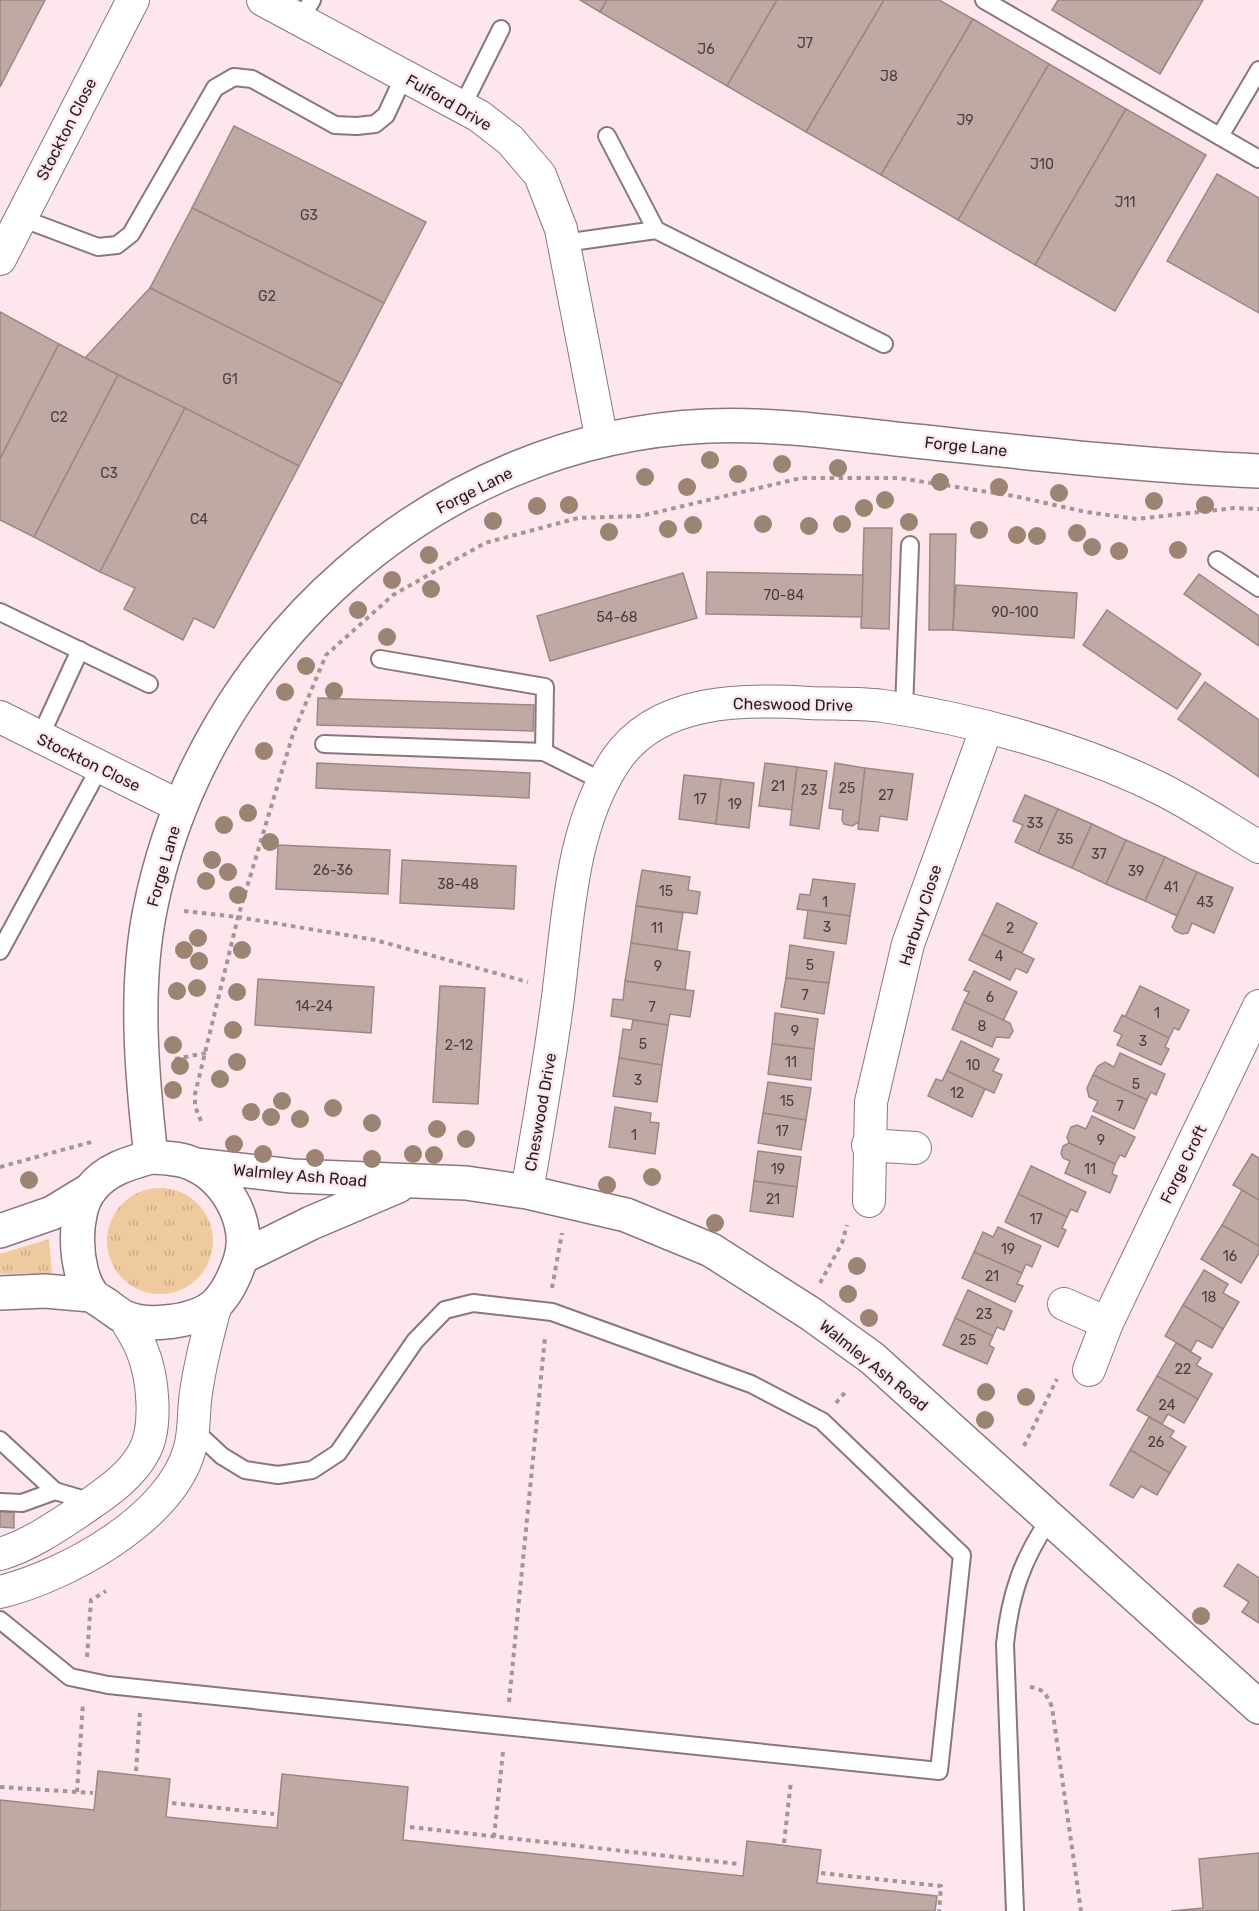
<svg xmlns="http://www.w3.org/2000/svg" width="1259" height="1911" viewBox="0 0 1259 1911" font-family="Rubik,sans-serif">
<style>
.grass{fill:url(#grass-tufts)}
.building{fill:#bea9a4;stroke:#9c8883;stroke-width:1.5}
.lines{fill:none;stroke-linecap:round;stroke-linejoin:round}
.service-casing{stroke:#8a767b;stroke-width:20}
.minor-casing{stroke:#8a767b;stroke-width:34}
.tertiary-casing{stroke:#8a767b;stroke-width:36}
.path{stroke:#a59599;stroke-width:4;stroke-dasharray:4.5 4.5;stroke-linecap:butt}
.service{stroke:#fff;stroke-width:16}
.minor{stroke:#fff;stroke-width:32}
.tertiary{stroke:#fff;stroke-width:33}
.tree{fill:#9c8372}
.labels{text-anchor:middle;stroke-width:5;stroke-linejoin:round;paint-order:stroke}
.number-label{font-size:14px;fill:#4a4040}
.street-label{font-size:16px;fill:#241d1f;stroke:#fde7ec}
</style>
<defs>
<pattern id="grass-tufts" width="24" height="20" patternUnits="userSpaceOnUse" patternTransform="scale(1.5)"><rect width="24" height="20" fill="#f0ca9f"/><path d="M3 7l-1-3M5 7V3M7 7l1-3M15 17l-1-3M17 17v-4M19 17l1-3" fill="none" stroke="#cead88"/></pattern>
</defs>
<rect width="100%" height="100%" fill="#fde7ec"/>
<!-- grass -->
<g class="grass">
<circle cx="160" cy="1241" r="53"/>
<polygon points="49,1239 52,1273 0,1274 0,1254"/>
</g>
<!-- building -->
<g class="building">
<polygon points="0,0 45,0 0,87"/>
<polygon points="580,0 607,0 600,12"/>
<polygon points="607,0 777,0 727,86 600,12"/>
<polygon points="777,0 884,0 806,132 727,86"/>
<polygon points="884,0 939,0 973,19 881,175 806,132"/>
<polygon points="1058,0 1203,0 1160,74 1052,10"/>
<polygon points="973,19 1049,64 958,220 881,175"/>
<polygon points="1049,64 1126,109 1035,265 958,220"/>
<polygon points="1126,109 1206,155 1115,311 1035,265"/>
<polygon points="234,126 426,222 384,303 192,208"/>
<polygon points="1217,174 1259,198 1259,313 1167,261"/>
<polygon points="192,208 384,303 342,384 150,288"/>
<polygon points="150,288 342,384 299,466 85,358"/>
<polygon points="0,312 59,344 0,459"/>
<polygon points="59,344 118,375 34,537 0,520 0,459"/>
<polygon points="118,375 185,408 100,572 34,537"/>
<polygon points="185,408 299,466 214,628 194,618 183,640 124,609 135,588 100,572"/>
<polygon points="864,528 892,528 889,629 861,628"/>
<polygon points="930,534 956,534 953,630 929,630"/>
<polygon points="707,572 863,575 862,617 706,614"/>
<polygon points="683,573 697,618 550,661 537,616"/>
<polygon points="1199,574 1259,616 1259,646 1184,594"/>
<polygon points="956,585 1077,593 1074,638 953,630"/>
<polygon points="1107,610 1201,674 1177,709 1083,645"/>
<polygon points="1205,682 1259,720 1259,777 1178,719"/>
<polygon points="318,698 534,705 533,731 317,725"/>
<polygon points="317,763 530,773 529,798 316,788"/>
<polygon points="765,763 797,767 792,810 759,806"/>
<polygon points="835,763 865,768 859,822 852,826 844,824 842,820 843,810 829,808"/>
<polygon points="797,767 827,771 819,829 790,825"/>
<polygon points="865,768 913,774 907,820 880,816 878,831 858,829"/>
<polygon points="684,775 721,779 716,824 679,819"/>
<polygon points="721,779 754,783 749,828 716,824"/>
<polygon points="1025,795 1058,809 1038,853 1015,842 1023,825 1013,821"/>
<polygon points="1058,809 1092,824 1072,868 1038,853"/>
<polygon points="1092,824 1126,840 1106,884 1072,868"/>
<polygon points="1126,840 1165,857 1145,901 1106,884"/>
<polygon points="278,845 390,850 388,894 276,889"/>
<polygon points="1165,857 1197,872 1177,916 1145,901"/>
<polygon points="402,860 516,866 514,909 400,903"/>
<polygon points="642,870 690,877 688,890 700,892 697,914 636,906"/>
<polygon points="1197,872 1233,888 1214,933 1192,923 1188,933 1182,934 1175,931 1172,927"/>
<polygon points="813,879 855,884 850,916 797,909 800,894 810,895"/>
<polygon points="997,903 1037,923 1022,953 982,934"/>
<polygon points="636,906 683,913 677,950 631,943"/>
<polygon points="808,910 850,916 846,944 804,938"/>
<polygon points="982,934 1034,959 1027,973 1016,968 1010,980 969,960"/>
<polygon points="631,943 690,952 685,990 625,981"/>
<polygon points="790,945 834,952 829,983 786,978"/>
<polygon points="974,971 1017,992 1003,1021 964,1002 969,992 964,990"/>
<polygon points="786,978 829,983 824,1014 781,1007"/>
<polygon points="258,979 374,987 371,1033 255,1025"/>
<polygon points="625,981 694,991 690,1017 670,1014 668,1025 611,1016 613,999 623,1000"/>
<polygon points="440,986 485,988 478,1104 433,1102"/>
<polygon points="1140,986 1189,1010 1179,1030 1174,1028 1169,1038 1125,1017"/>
<polygon points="964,1002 1010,1023 1013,1031 1009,1038 996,1037 992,1047 952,1029"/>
<polygon points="775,1013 818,1019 814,1049 772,1044"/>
<polygon points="1122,1015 1169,1038 1165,1047 1169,1049 1161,1065 1117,1045 1122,1035 1114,1031"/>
<polygon points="633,1020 668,1025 662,1065 619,1058 623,1029 631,1030"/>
<polygon points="961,1041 999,1059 993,1071 1002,1075 994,1093 947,1071"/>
<polygon points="772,1044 814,1049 811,1080 768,1074"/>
<polygon points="1120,1053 1165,1074 1156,1095 1151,1092 1147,1100 1093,1075 1098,1066 1105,1062 1114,1067"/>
<polygon points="619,1058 662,1065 657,1102 613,1096"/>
<polygon points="947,1071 985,1089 972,1117 928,1096 936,1079 942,1081"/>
<polygon points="1093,1075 1147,1100 1134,1129 1093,1111 1098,1101 1089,1097 1087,1088"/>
<polygon points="768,1082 811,1088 806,1120 763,1113"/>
<polygon points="615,1107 651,1113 650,1122 659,1123 655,1154 609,1147"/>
<polygon points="763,1113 806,1120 801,1150 758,1143"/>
<polygon points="1092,1116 1135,1137 1125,1157 1120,1155 1115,1164 1069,1143 1067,1137 1071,1127 1077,1125 1086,1129"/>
<polygon points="1069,1143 1115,1164 1112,1174 1117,1176 1110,1193 1065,1173 1070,1161 1063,1158 1061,1153 1063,1146"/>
<polygon points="758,1151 801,1157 797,1187 754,1181"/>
<polygon points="1252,1154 1259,1158 1259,1200 1233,1185"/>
<polygon points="1031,1166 1086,1192 1077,1212 1071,1209 1067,1217 1018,1194"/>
<polygon points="754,1181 797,1187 793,1217 750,1211"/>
<polygon points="1242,1190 1259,1200 1259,1246 1222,1225"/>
<polygon points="1018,1194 1067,1217 1062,1228 1066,1230 1058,1247 1005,1222"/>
<polygon points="1222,1225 1259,1246 1259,1253 1241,1283 1201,1259"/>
<polygon points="998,1227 1041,1246 1032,1267 1026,1264 1022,1273 974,1252 983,1232 993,1237"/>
<polygon points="974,1252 1022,1273 1017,1284 1023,1286 1015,1302 962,1278"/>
<polygon points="1204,1270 1228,1284 1223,1293 1239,1302 1223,1329 1183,1305"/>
<polygon points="968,1290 1012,1311 1004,1330 997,1327 993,1336 955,1318"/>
<polygon points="1183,1305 1223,1329 1212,1348 1197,1340 1191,1351 1165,1336"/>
<polygon points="955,1318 993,1336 989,1345 994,1348 987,1364 943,1345"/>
<polygon points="1176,1343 1201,1358 1196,1365 1212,1374 1198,1399 1157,1376"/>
<polygon points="1157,1376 1198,1399 1184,1423 1168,1414 1162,1424 1137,1410"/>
<polygon points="1149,1417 1174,1431 1170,1437 1186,1447 1170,1473 1130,1450"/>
<polygon points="1130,1450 1170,1473 1157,1495 1141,1486 1133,1498 1110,1485"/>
<polygon points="0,1512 14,1512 14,1528 0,1527"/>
<polygon points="1238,1564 1259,1578 1259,1623 1242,1612 1249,1602 1224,1586"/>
<polygon points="98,1771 170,1779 166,1817 277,1828 282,1774 408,1787 403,1840 743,1876 747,1841 821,1850 817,1883 937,1896 935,1911 0,1911 0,1800 94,1810"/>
<polygon points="1259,1853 1259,1911 1171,1911 1203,1908 1199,1859"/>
</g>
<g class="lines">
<!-- service casing -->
<g class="service-casing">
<g id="service">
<polyline points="984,0 1259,159"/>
<polyline points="300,20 312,0"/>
<polyline points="462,107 501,29"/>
<polyline points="607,136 656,230"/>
<polyline points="1220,136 1259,70"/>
<polyline points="21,218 98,247 117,245 131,234 215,88 234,77 252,79 335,125 357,126 375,124 386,115 404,76"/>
<polyline points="564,243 656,230 884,344"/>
<polyline points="1217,560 1259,588"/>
<polyline points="0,612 149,684"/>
<polyline points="380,659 545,687 544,752"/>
<polyline points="904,710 910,545"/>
<polyline points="40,737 80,650"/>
<polyline points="324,744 544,752 604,782"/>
<polyline points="0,951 100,767"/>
<polyline points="0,1440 55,1491 92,1502"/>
<polyline points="0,1502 22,1503 55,1491"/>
<polyline points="0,1620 70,1677 108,1685 939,1771 962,1555 822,1421 751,1384 552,1312 473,1303 445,1310 415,1341 338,1453 312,1470 278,1475 245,1470 222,1456 193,1429"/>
<path d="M1015,1911L1005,1644C1010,1595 1022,1560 1049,1520"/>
</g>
</g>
<!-- minor casing -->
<g class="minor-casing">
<g id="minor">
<polyline points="263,0 479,116 510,140 540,175 561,229 602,441"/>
<polyline points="0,259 133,0"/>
<polyline points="0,717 179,806"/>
<polyline points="868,1145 915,1148"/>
<path d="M527,1192C537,1132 548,1072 556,1012C568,929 568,831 616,760C658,698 744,699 809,703C834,704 859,703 883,706C972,719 1081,749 1161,789C1195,806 1227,828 1259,847"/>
<polyline points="869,1201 871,1102 908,944 987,727"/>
<polyline points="1064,1304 1107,1323"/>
<polyline points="1089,1370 1107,1323 1259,1006"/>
<path d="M0,1554C28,1546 56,1527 80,1511C103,1495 130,1478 144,1452C158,1427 153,1376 142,1350C138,1339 130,1328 125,1318"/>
<path d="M0,1592C66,1576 172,1518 190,1448C195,1430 193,1411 196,1393C200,1363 208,1333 216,1304"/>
</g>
</g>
<!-- tertiary casing -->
<g class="tertiary-casing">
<g id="tertiary">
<path d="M151,1157C142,1077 134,990 150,910C202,646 437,437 708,426C777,423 847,434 915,441C1030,453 1144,466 1259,471"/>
<path d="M151,1157C166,1158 182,1158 195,1165C228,1181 252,1225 240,1261C235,1276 228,1292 216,1304C197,1322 148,1328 124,1317C118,1314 111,1308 105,1304C101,1301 94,1298 91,1293C74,1269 72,1212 91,1189C105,1170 129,1163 151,1157Z"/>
<polyline points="195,1165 292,1176 466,1183 527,1192 626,1215 711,1250 811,1314 872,1358 1259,1707"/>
<polyline points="0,1231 52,1213 90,1190"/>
<polyline points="242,1257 311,1223 398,1186"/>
<polyline points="0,1293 45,1291 91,1295"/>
</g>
</g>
<!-- path -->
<g class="path">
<polyline points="184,911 238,917 375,940 528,982"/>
<polyline points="175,1059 206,1053"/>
<polyline points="201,1121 195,1106 195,1094 238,917 293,734 326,655 393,595 485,543 578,518 641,516 801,478 899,478 1014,496 1086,512 1137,519 1234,508 1259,509"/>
<polyline points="0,1167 95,1141"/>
<polyline points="820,1283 842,1243 847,1225"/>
<polyline points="552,1288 562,1233"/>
<polyline points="836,1403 847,1390"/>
<polyline points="1024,1446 1057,1379"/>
<polyline points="87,1657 91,1600 106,1591"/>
<path d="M1030,1687C1043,1688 1047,1695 1052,1707L1081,1911"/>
<polyline points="509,1702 545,1337"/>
<polyline points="136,1771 140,1713"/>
<polyline points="0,1787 93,1793"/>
<polyline points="77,1792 83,1703"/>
<polyline points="172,1803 274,1814"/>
<polyline points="410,1827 739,1864"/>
<polyline points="494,1837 503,1752"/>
<polyline points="784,1843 791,1781"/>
<polyline points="821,1873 941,1886 939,1911"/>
</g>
<!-- service -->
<use href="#service" class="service"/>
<!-- minor -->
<use href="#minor" class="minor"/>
<!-- tertiary -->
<use href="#tertiary" class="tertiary"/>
</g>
<!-- trees -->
<g class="tree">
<circle cx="710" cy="460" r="9"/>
<circle cx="782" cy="464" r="9"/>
<circle cx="838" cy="468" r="9"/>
<circle cx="738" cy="474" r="9"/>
<circle cx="645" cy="477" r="9"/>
<circle cx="940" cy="482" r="9"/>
<circle cx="687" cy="487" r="9"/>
<circle cx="999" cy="487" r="9"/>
<circle cx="1059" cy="493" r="9"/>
<circle cx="885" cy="500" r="9"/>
<circle cx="1154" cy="501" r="9"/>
<circle cx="569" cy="505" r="9"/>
<circle cx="1205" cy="505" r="9"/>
<circle cx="537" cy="506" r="9"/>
<circle cx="864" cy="508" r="9"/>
<circle cx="493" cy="521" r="9"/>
<circle cx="909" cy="522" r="9"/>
<circle cx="763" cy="524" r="9"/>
<circle cx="842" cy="524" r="9"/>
<circle cx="693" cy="525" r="9"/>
<circle cx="809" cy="526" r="9"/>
<circle cx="668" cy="529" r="9"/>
<circle cx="979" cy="530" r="9"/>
<circle cx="609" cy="532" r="9"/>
<circle cx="1077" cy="533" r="9"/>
<circle cx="1017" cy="535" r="9"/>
<circle cx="1037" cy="536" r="9"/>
<circle cx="1092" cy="547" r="9"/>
<circle cx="1178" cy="550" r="9"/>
<circle cx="1119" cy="551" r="9"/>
<circle cx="429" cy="555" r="9"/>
<circle cx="392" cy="580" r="9"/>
<circle cx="431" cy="589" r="9"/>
<circle cx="358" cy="610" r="9"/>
<circle cx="387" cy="637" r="9"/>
<circle cx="306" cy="666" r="9"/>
<circle cx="334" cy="691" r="9"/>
<circle cx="285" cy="692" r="9"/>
<circle cx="264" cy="751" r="9"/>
<circle cx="248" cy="813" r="9"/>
<circle cx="224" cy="825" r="9"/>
<circle cx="270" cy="842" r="9"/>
<circle cx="212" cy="860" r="9"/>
<circle cx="228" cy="872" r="9"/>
<circle cx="206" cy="881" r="9"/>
<circle cx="238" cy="895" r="9"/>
<circle cx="198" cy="938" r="9"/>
<circle cx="184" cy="950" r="9"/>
<circle cx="242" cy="950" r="9"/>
<circle cx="199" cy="961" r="9"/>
<circle cx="197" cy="988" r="9"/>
<circle cx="177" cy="991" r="9"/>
<circle cx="237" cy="992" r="9"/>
<circle cx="233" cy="1030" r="9"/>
<circle cx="173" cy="1045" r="9"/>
<circle cx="237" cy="1062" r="9"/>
<circle cx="180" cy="1066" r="9"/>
<circle cx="220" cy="1079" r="9"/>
<circle cx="173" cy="1090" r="9"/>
<circle cx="282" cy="1101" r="9"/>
<circle cx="333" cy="1108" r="9"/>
<circle cx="251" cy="1112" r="9"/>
<circle cx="271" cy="1117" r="9"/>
<circle cx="300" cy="1119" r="9"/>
<circle cx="372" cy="1123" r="9"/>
<circle cx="437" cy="1129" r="9"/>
<circle cx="466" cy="1139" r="9"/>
<circle cx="234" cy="1144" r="9"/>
<circle cx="263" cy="1154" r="9"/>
<circle cx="413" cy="1154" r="9"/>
<circle cx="434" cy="1155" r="9"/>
<circle cx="315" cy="1158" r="9"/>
<circle cx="372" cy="1159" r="9"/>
<circle cx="652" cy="1177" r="9"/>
<circle cx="29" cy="1180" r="9"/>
<circle cx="607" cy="1185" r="9"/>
<circle cx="715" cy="1223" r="9"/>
<circle cx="857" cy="1266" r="9"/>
<circle cx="848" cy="1294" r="9"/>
<circle cx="869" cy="1318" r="9"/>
<circle cx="986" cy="1392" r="9"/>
<circle cx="1026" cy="1397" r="9"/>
<circle cx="985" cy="1420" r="9"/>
<circle cx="1201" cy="1616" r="9"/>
</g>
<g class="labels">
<!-- number labels -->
<g class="number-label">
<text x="805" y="48">J7</text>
<text x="706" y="54">J6</text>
<text x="889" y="81">J8</text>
<text x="965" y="125">J9</text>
<text x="1042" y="169">J10</text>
<text x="1125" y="207">J11</text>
<text x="309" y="220">G3</text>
<text x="267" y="301">G2</text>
<text x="230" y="384">G1</text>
<text x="59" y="422">C2</text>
<text x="109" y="478">C3</text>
<text x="199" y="524">C4</text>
<text x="784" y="600">70-84</text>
<text x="1015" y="617">90-100</text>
<text x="617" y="622">54-68</text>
<text x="778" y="791">21</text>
<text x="847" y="793">25</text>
<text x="809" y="795">23</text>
<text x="886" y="800">27</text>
<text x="700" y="804">17</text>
<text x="735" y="809">19</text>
<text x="1035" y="828">33</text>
<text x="1065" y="844">35</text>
<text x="1099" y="859">37</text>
<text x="333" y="875">26-36</text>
<text x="1136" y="876">39</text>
<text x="458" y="889">38-48</text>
<text x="1171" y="892">41</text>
<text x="666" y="896">15</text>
<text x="825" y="907">1</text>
<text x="1205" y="907">43</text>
<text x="827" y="932">3</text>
<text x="657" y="933">11</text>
<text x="1010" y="933">2</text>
<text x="999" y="961">4</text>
<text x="810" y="970">5</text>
<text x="658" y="971">9</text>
<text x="805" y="1000">7</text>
<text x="990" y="1002">6</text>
<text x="314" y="1011">14-24</text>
<text x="652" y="1012">7</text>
<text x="1157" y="1018">1</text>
<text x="982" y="1031">8</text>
<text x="795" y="1036">9</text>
<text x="1143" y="1046">3</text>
<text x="643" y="1049">5</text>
<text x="459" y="1050">2-12</text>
<text x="791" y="1067">11</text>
<text x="973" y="1070">10</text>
<text x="638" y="1085">3</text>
<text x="1136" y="1089">5</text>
<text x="957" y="1098">12</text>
<text x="787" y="1106">15</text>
<text x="1120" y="1111">7</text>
<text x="782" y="1136">17</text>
<text x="634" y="1140">1</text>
<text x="1101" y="1145">9</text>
<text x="778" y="1174">19</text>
<text x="1090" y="1174">11</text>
<text x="773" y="1204">21</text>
<text x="1036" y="1224">17</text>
<text x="1008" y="1254">19</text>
<text x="1230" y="1261">16</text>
<text x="992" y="1281">21</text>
<text x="1209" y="1302">18</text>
<text x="984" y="1319">23</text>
<text x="968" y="1345">25</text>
<text x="1183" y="1374">22</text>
<text x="1167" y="1410">24</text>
<text x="1156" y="1447">26</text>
</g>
<!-- street labels -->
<g class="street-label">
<text transform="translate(449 102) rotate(30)" y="6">Fulford Drive</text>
<text transform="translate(66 129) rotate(-63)" y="6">Stockton Close</text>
<text transform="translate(966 446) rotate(6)" y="6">Forge Lane</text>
<text transform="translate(474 490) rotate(-27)" y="6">Forge Lane</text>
<text transform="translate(793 704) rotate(1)" y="6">Cheswood Drive</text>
<text transform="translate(89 762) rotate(26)" y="6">Stockton Close</text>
<text transform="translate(163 866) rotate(-74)" y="6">Forge Lane</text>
<text transform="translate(920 915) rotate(-72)" y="6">Harbury Close</text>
<text transform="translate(540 1112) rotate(-80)" y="6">Cheswood Drive</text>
<text transform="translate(1183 1164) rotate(-64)" y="6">Forge Croft</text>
<text transform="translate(300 1175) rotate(5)" y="6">Walmley Ash Road</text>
<text transform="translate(874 1365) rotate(39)" y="6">Walmley Ash Road</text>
</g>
</g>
</svg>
